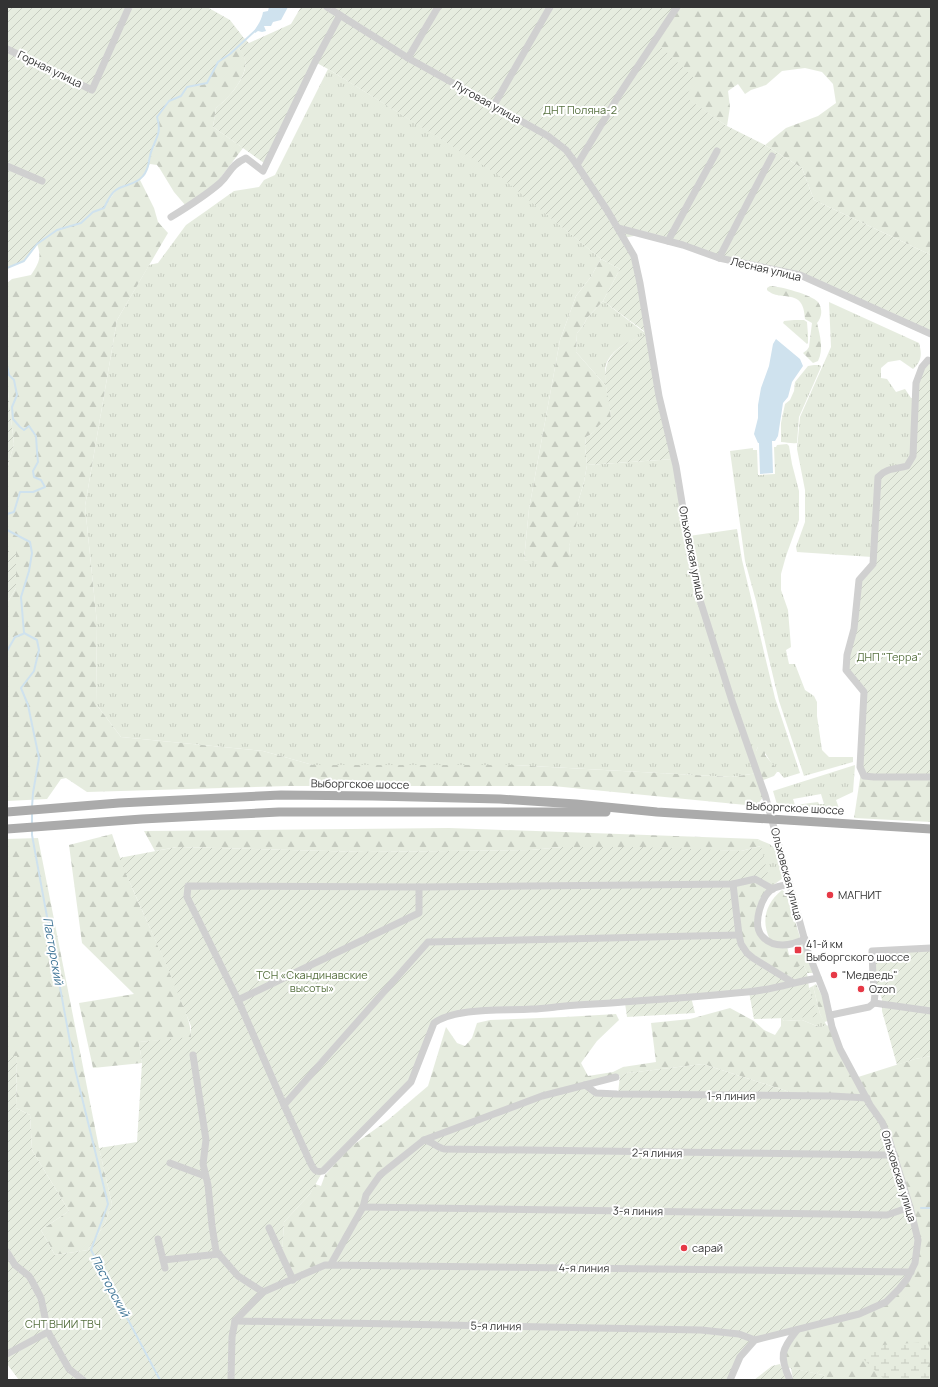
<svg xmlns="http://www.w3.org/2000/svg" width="938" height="1387" viewBox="0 0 938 1387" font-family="Manrope,sans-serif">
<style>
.grass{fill:url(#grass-tufts);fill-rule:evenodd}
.forest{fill:url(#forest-firs)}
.wetland{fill:url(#wetland-marsh)}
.garden{fill:url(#garden-furrows)}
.water{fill:#cfe2ee}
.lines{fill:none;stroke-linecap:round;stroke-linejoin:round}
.stream{stroke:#cfe2ee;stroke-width:2}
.minor{stroke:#d0d0d0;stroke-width:7}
.major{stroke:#ababab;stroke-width:9}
.poi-dot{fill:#e63946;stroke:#fff;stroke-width:1.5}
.labels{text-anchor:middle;stroke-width:4;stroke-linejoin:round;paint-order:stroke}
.street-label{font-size:11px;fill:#333;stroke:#fff}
.park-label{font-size:11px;fill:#56703f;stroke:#fff}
.poi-label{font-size:11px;fill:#333;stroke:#fff;text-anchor:start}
.water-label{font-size:12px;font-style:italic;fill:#3f7597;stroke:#fff}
</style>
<defs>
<pattern id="grass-tufts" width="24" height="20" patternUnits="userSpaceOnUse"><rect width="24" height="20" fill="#e6ecdf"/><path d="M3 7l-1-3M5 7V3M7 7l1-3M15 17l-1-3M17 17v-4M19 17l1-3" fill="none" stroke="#c6cbc0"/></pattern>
<pattern id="forest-firs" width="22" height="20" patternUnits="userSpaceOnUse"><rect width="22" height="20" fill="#e6ecdf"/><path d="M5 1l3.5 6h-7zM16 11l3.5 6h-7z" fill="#c6cbc0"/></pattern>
<pattern id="wetland-marsh" width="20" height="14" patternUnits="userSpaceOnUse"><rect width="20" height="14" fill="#e6ecdf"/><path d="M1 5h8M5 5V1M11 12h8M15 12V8" fill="none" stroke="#c6cbc0"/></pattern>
<pattern id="garden-furrows" width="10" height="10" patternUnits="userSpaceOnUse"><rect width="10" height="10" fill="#e6ecdf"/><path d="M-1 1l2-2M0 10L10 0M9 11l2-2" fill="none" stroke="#c6cbc0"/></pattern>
</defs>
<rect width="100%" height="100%" fill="#fff"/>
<!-- grass -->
<g class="grass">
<polygon points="328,69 498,174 601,259 590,278 576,296 560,340 529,509 524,560 537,562 570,555 569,546 578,512 578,502 584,482 587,465 674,459 689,536 737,529 742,560 775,698 800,773 784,778 779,772 777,772 765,753 758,747 756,751 758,773 731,777 514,765 313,765 263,751 121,737 96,704 97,623 85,506 117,320 149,265 158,263 186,225 206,211 234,191 259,187 264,180 275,175"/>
<path d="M603,301L644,332V336C628,341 607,351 605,370C605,375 606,381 606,386L576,352L577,333L583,326L587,318Z"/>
<path d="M829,302L919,343C922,354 922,361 913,369L900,360L888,362L881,368V378L887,379L896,392L905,389L911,398H914L913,456L872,557L797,552L796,547L805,522V490L797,449L800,417L831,347Z"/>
<polygon points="794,320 804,320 807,322 808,335 808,343 807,344 783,323 784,321"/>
<path d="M814,365H820L821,367L799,417L797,443C791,444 787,442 781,442V423L785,404L790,400L794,391L795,382L808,366Z"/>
<polygon points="787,444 789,446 792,464 799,491 799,520 786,556 781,574 781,590 788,610 791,647 786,650 789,664 795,664 805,690 814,696 817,702 817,716 822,750 829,757 853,757 853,762 804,776 779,701 767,651 756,601 745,561 730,451 753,448 753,450 757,450 758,475 775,474 774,447 776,447 777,445"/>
<path d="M855,765L853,792L836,800L840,811H779L773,791ZM821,794L824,804H819L818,802L795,805L793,799Z"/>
<path d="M758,839C763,842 770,843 773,847C780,855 785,868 783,878L768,889C759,874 764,855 758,839Z"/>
<polygon points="813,986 820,1014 827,1026 819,1027 802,1020 784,1021 781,1017 817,1017 809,988"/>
</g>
<!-- forest -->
<g class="forest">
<polygon points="677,7 931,7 931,255 814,200 802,168 765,145 786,128 818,116 836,103 833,84 822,72 805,68 782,71 766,85 751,90 745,94 738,84 728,91 730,107 727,126 684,97 655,41"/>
<path d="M237,47C239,49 242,52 243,54C253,72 229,98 216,108L213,127L243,148L218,181L186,206L174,192L160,169L157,165L150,164V155L155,145L157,117L168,101L182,95L187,87L207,83L218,62Z"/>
<path d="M140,180L154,208L158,222L168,233L117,320L85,506L97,623L96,704L121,737L263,751L313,765H514L731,777L758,773L751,753L756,751L758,747L761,746L765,748V755L775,767L777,772L774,776L761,781L765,795L756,806L553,786H288L87,792L66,778L61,779L47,799L7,801V603L16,588V552L7,551V469L14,444L7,383V283L12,279L31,275C39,263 42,257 37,244L57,230L81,223L93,212L104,208L116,190Z"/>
<path d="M601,259L620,269L603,301L587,318L583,326L577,333L576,352L606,386L610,407L611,418C608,420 605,421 602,424C596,428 595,433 586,437L585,448L587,465L584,482L578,502V512L576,526L569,546L570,555L565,567L559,569L524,560L529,509L560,340L576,296L590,278Z"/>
<path d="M770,286C780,286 812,295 818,302C823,309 822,317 817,323C820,336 824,349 818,361L813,363L803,353L807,350L809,347L812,323L805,319C804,286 781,303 767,290V288Z"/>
<polygon points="861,772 931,777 931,822 854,818"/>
<polygon points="449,828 758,839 761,846 741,851 562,847 531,850 365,852 177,847 155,851 144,831"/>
<path d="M112,834C128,886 155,935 175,985C181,1002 191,1019 191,1038L139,1042L142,1063L93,1068L79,1003L134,994L82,943L69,845Z"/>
<polygon points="38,838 99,1148 112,1204 104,1225 88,1250 55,1255 41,1230 69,1211 32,1150 30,1115 16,1108 17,1056 7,1056 7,839"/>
<polygon points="755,879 768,889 762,897 759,935 787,946 789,955 800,954 798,944 802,944 813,973 807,973 804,966 783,978 753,958 740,941 733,885"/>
<path d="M782,890L785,892L787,896L800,937C792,946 780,944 770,940C761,921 765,904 782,890Z"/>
<polygon points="816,984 824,1000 828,1021 824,1022 820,1014 813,986"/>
<polygon points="730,1008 754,1021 764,1030 775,1035 781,1026 781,1017 784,1021 802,1020 819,1027 830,1025 855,1078 915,1059 931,1056 931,1380 826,1380 823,1375 785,1367 782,1357 789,1340 802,1096 703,1064 628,1073 613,1078 592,1082 332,1264 293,1279 282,1256 284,1222 310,1194 315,1184 321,1186 325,1175 349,1148 388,1120 428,1086 446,1027 457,1043 465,1046 472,1038 477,1023 490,1020 565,1017 616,1014 619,1020 597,1041 581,1063 588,1076 613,1072 623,1067 656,1062 651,1023 690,1019"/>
</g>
<!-- wetland -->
<path class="wetland" d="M927,1342C935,1353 931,1362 924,1373L931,1376V1380H885L861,1357L883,1345Z"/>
<!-- garden -->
<g class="garden">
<path d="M7,7H207L230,20L243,37L249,43L291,24L301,7H677L655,41L696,80L685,97L727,126L765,145L802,168L814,200L931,255V334L800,275L717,258L643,234L624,238L631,250L674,459L587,465L585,448L586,437C595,433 595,428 602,423C605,421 608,420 611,418C610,407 608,398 606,387C601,357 618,345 644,335V331L603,301L620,269L601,259L497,174L328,69L315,62L264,163L213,127L216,108C229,98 253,72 243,55C242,52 239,49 237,47L218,62L207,83L187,87L182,95L168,101L157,117L159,124L155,145L150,155V164L140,180L116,190L104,208L93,212L81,223L57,230L37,244L24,261L8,267H7Z"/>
<polygon points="931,361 931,777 878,777 861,772 864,692 846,670 859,580 872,567 878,477 900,468 913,456 915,402 922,367"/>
<polygon points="7,383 14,444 7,469"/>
<polygon points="7,551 16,551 16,588 7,603"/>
<polygon points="761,846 768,874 764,882 755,879 733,886 737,921 746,952 783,978 790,972 801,965 804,966 807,973 809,988 818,1017 754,1019 749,992 691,997 695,1013 627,1017 625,1003 473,1012 434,1023 411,1082 323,1171 310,1194 284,1222 282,1256 293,1279 332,1264 380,1175 425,1139 578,1086 596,1093 618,1094 620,1075 628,1073 703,1064 802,1096 865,1097 882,1122 918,1240 909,1276 876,1307 754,1341 740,1357 730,1380 19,1380 7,1364 7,1056 17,1056 16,1108 30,1115 32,1150 69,1211 41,1230 55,1255 88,1250 104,1225 112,1204 99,1148 137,1142 142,1063 139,1042 191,1037 191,1026 168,969 119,858 177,847 365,852 531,850 562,847 641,847 741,851"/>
<polygon points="931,947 931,1056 915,1059 897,1065 882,1011 882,999 873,978 872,951"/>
<polygon points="780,1364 787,1380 754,1380 772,1366"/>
<polygon points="791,1368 823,1375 826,1380 793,1380"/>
</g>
<!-- water -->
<g class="water">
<path d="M269,7H288L281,20L273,22L271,26H264L266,31L262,32L258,31L255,33L254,31C258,25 262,19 263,12L268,11Z"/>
<polygon points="776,339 800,359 803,366 792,382 788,397 783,403 778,436 775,441 772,441 773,473 760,474 759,443 758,443 754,434 758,418 758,405 761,388 769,366 773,344"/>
</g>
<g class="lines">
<!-- stream -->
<g class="stream">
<path d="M7,268L24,261L37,244L57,230L81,223L93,212L104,208C107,202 110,194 116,190C125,184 136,185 143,176C149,169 148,164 150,156C153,141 163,135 157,117L169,101L181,96L187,87L207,83L218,62L230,54L256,30"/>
<polyline points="7,366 9,375 14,380 17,395 12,407 13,419 20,427 24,430 29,426 36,436 37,451 38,462 33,471 34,477 41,480 45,487 33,492 20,492 14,512 7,514"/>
<polyline points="7,530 30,542 32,553 29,571 21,597 24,633 37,640 39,650 34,671 21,688 28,705 39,758 33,793 32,807"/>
<polyline points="7,651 15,637 23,634"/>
<polyline points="32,825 32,813"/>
<polyline points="32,829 32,835 75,1069 108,1204 91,1250 160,1380"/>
<polyline points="921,1208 931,1208"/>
</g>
<!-- minor -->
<g class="minor">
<polyline points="327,7 408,58 548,136 566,150 577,165 607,210 634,256 640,283 659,396 676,466 692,563 699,597 732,701 765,795 808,952 825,995 832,1027 840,1049 870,1105 882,1122 889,1139 910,1207 918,1240 915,1263 907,1279 899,1289 886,1302 859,1314 755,1340 740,1357 730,1380"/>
<polyline points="7,49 92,90 129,7"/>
<polyline points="408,58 438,7"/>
<polyline points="494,105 550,7"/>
<polyline points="577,165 619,95 677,7"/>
<polyline points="7,166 42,181"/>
<path d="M171,217C189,206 205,196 220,183C231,173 229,166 246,158L263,171L315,62L340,15"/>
<polyline points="618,228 683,245 719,258 800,275 931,334"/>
<polyline points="668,241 717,151"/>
<polyline points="719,258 772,156"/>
<path d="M931,361L928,360L922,367L916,383L913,456L907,466C897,469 886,468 878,477L873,564L859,580L854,629L847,655L846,670L864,692L860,767L864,776L874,777H931"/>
<polyline points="733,884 739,935 741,944 747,953 753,958 792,982"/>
<path d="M790,885C785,885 779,886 774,888C761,894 752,925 762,936C773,949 791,946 805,939"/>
<path d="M773,889L755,879L733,884L419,887L188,886L187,897L238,1000L284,1105L311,1164C314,1170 316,1173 323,1171L411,1082L434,1023C456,1007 505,1011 532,1009C543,1009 554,1007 565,1006C585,1004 604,1004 623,1002C665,999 706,996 747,992C772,990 794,982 818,978"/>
<polyline points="238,1000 419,913 419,887"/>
<polyline points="874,1003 931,1011"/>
<polyline points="831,1015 869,1007 874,1003 875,994 873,978 872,951 931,948"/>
<polyline points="193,1055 206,1140 203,1164 208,1185 212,1226 216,1251 238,1276 263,1292"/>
<polyline points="585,1085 616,1077"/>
<polyline points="284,1105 428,942 739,935"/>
<path d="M424,1140C431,1141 437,1147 444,1149L886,1155L894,1154"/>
<polyline points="170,1163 205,1176"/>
<polyline points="363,1207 887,1215 910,1207"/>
<polyline points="269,1228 293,1280"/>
<polyline points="158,1239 165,1268"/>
<polyline points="7,1252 15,1265 29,1276 32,1281 41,1298 48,1332 69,1369 83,1380"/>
<polyline points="163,1260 219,1254"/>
<polyline points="331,1264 363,1207 366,1195 380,1175 424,1140 542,1096 585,1085 596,1093 617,1094 832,1096 867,1098"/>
<polyline points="235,1321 701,1330 739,1334 755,1340"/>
<polyline points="7,1354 48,1332"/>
<polyline points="231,1380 232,1337 235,1321 263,1292 325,1265 911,1272"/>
<path d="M790,1380C779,1356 781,1350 797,1330"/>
</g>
<!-- major -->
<g class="major">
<polyline points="7,812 119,803 281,795 373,796 500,799 576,804 657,812 931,829"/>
<polyline points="7,829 142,819 279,812 606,812"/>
</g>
</g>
<!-- markers -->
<g class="poi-dot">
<circle cx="830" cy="895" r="4"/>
<rect x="794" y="946" width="8" height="8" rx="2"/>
<circle cx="834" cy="975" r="4"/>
<circle cx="861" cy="989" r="4"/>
<circle cx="684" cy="1248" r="4"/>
</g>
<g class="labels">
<!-- street labels -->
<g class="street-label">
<text transform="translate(50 69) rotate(26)" y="4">Горная улица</text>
<text transform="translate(487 102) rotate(29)" y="4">Луговая улица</text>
<text transform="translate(766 269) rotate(13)" y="4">Лесная улица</text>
<text transform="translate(692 553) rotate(79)" y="4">Ольховская улица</text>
<text transform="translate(360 784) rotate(1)" y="4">Выборгское шоссе</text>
<text transform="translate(795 808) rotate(3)" y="4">Выборгское шоссе</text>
<text transform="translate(787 874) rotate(75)" y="4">Ольховская улица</text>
<text x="731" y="1100">1-я линия</text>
<text transform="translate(657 1153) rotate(1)" y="4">2-я линия</text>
<text transform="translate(899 1176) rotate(73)" y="4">Ольховская улица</text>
<text transform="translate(638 1211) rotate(1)" y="4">3-я линия</text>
<text transform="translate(584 1268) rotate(1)" y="4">4-я линия</text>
<text transform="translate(496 1326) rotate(1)" y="4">5-я линия</text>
</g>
<!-- park labels -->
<g class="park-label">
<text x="580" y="114">ДНТ Поляна-2</text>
<text x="889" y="661">ДНП "Терра"</text>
<text x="312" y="979">ТСН «Скандинавские<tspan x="312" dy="13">высоты»</tspan></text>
<text x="63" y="1328">СНТ ВНИИ ТВЧ</text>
</g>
<!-- poi labels -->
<g class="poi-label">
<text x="838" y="899">МАГНИТ</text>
<text x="806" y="948">41-й км<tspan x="806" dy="13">Выборгского шоссе</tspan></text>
<text x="842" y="979">"Медведь"</text>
<text x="869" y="993">Ozon</text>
<text x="692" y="1252">сарай</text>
</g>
<!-- water labels -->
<g class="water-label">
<text transform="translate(53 951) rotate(80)" y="4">Пасторский</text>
<text transform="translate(110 1286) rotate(62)" y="4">Пасторский</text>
</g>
</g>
<!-- border -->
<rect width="938" height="1387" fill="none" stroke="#333333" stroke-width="16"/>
</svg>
